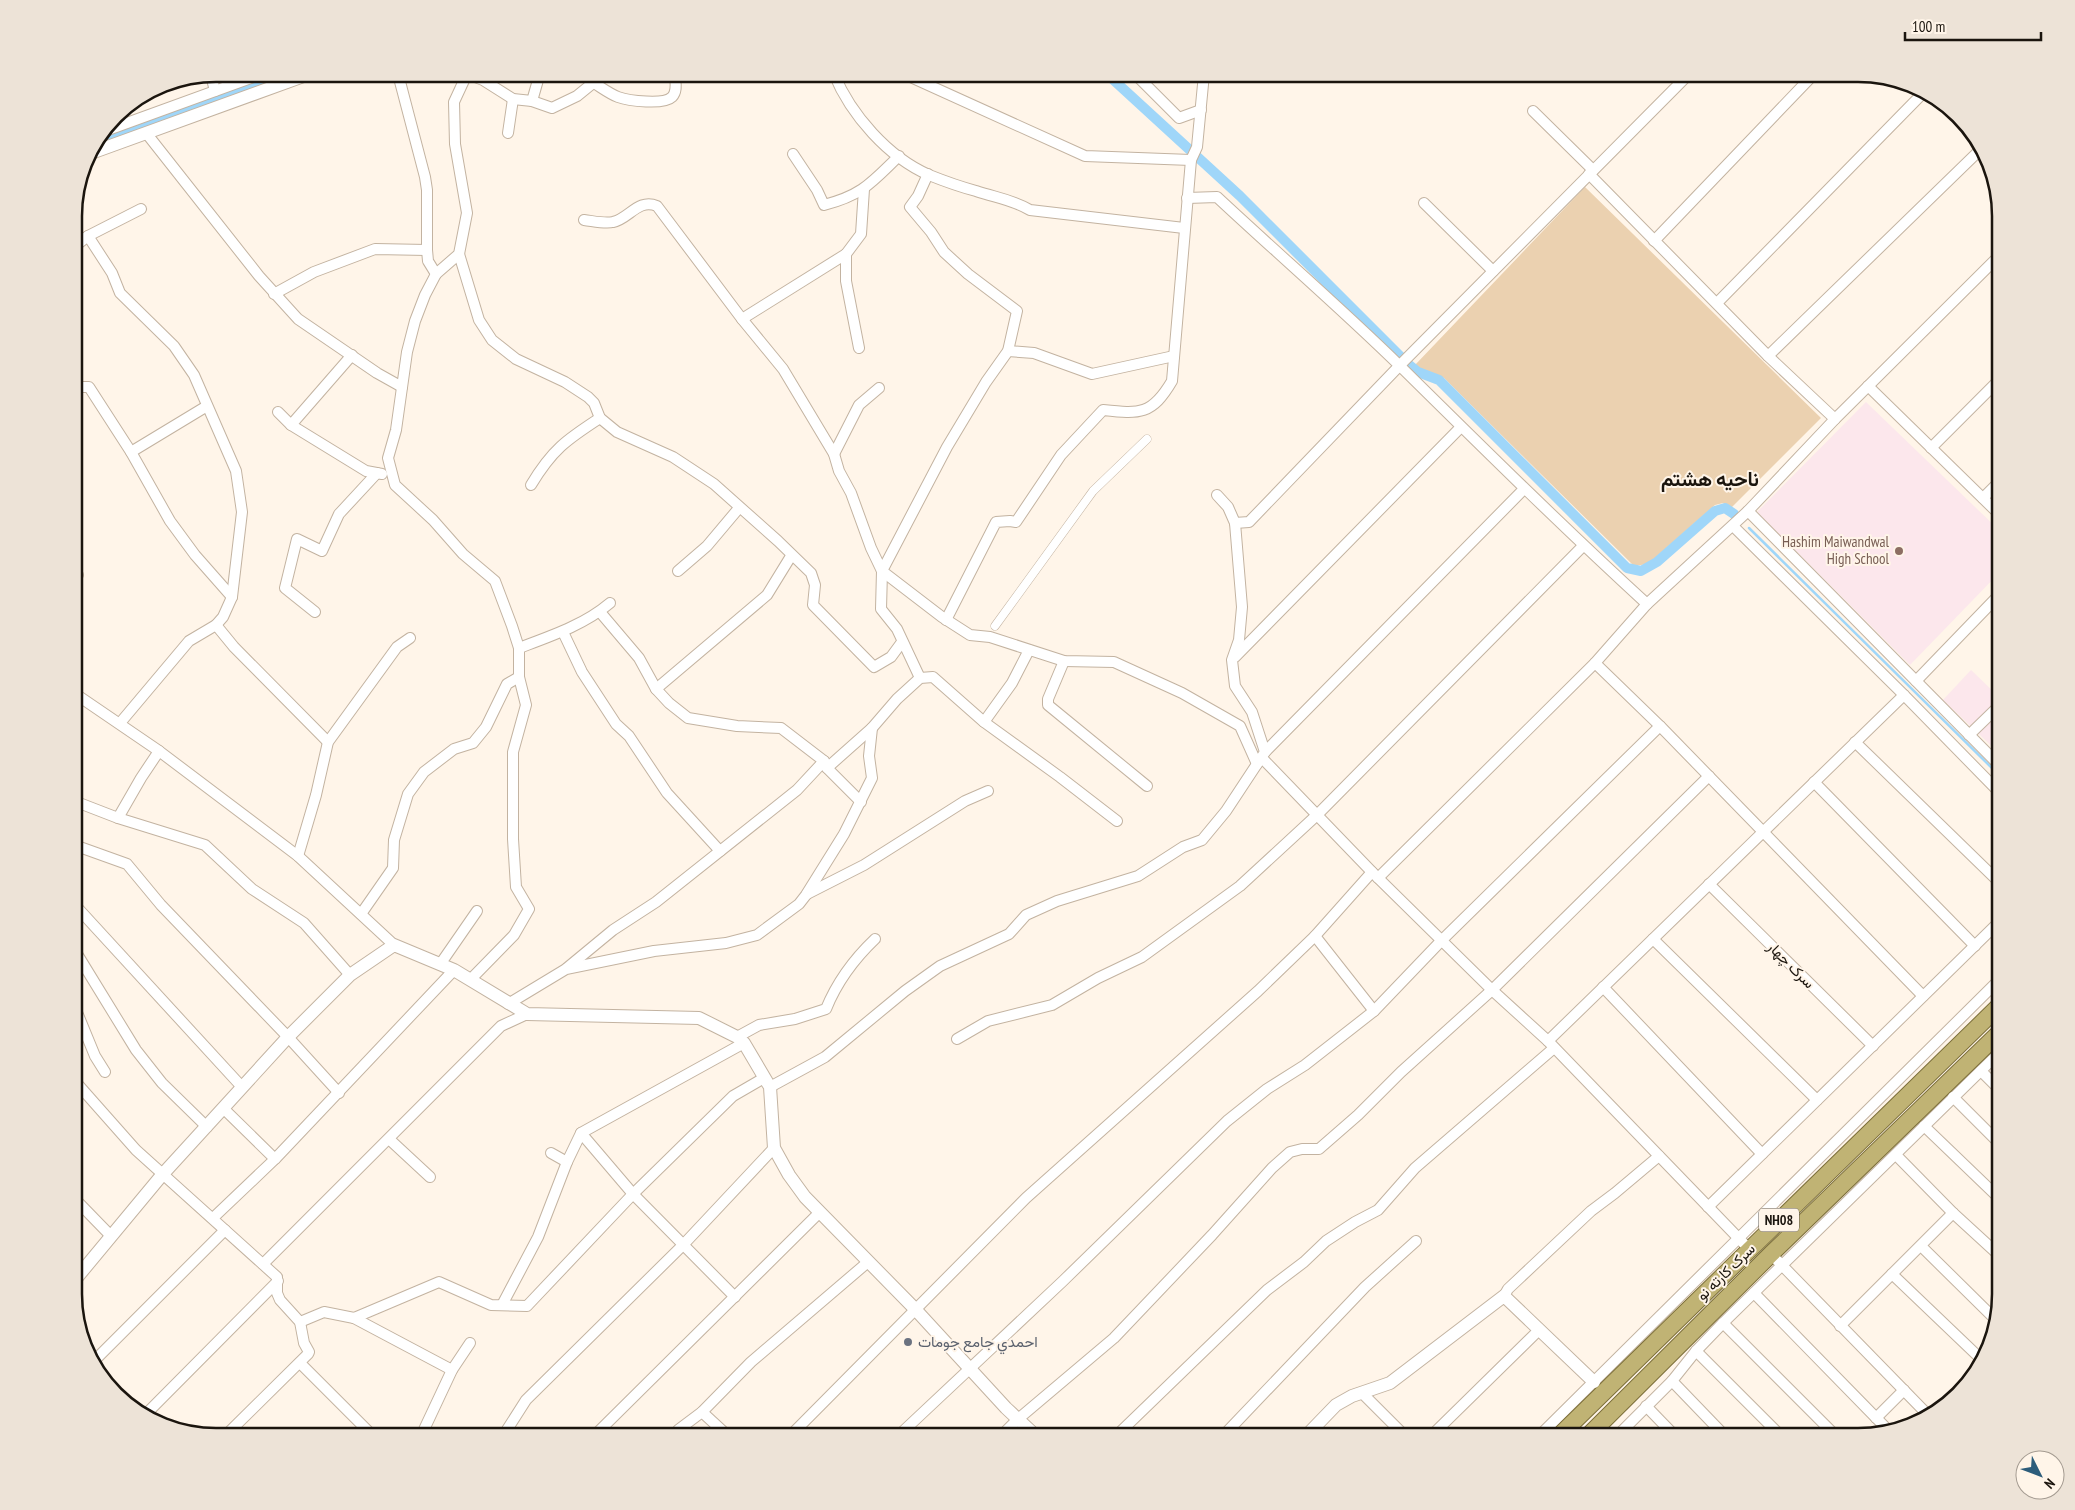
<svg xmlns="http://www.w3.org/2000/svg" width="2075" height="1510" viewBox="0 0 2075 1510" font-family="'PT Sans Narrow',Vazirmatn,sans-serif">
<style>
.education{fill:#fce7ec}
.green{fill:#ebd1b0}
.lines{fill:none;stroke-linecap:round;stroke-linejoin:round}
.stream{stroke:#9fd6f9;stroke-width:2.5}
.canal{stroke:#9fd6f9;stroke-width:10}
.pedestrian-casing{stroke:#c3b3a1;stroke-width:9}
.minor-casing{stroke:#c3b3a1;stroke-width:12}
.tertiary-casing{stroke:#c3b3a1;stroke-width:14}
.trunk-casing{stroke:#7c6f3a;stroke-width:18}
.pedestrian{stroke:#fff;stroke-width:8}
.minor{stroke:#fff;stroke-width:10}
.tertiary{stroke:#fff;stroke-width:12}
.trunk{stroke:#c0b374;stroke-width:16}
.education-dot{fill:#8d6e63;stroke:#fff5e9;stroke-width:2}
.worship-dot{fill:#6b7280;stroke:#fff5e9;stroke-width:2}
.labels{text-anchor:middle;stroke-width:4;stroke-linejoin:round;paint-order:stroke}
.shield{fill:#fff5e9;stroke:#5f5850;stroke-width:1}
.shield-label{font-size:14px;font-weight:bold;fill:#1b150e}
.education-label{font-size:15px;fill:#785e54;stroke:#fff5e9;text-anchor:end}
.street-label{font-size:15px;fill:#1b150e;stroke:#fff5e9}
.worship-label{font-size:15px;fill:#5b616d;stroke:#fff5e9;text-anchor:start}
.district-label{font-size:20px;font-weight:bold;fill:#1b150e;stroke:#fff5e9}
.rim{fill:none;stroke:#1b150e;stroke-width:2.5}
</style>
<rect width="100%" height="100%" fill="#fff5e9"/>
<!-- education -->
<g class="education">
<polygon points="1866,402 2001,532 2001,571 1910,665 1757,512"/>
<polygon points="1971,670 2001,699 2001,755 1943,700"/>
</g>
<!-- green -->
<polygon class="green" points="1585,187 1821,418 1731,508 1723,503 1715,505 1648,564 1634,566 1444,378 1420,369 1415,365"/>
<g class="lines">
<!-- stream -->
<polyline class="stream" points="1749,528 2001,777"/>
<!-- canal -->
<g class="canal">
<polyline points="1107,74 1240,196 1407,363 1418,372 1439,380 1627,568 1641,571 1657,562 1715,511 1725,508 1734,514"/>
<polyline points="98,143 283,74"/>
</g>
<!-- pedestrian casing -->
<g class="pedestrian-casing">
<polyline id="pedestrian" points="995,626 1093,491 1147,439"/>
</g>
<!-- minor casing -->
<g class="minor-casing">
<g id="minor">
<polyline points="278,74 281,84"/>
<polyline points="398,74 425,177 427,190 427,250 428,261 436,274"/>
<polyline points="467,74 454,102 455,144 467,213 459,254 436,274 425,295 415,321 407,352 396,430 388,458 395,485 433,520 463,554 495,581 512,626 519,648 519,677 526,705 513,752 513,839 516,887 529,909 514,935 471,979"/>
<polyline points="467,74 483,80 513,99 532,101 552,108 577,96 604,74"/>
<path d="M834,74C851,115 888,157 929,175C944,181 961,187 976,191C997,198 1011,199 1030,210L1184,228"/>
<polyline points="904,74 1085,156 1191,160"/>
<polyline points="1135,74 1179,118 1201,110"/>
<polyline points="211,75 215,91"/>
<path d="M594,83C602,88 610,94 618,97C629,101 664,105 672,97C678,91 675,81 675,74"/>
<polyline points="532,101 538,80 535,74"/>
<polyline points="1533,111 1593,170"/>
<polyline points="105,131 262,74"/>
<polyline points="508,133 513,99"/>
<polyline points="147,134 259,276 298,319 377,373 402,387"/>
<path d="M793,154L817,190L824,205C863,195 872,182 899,156"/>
<polyline points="928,174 918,196 910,207 931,232 944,252 968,274 1017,311 1008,351 986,382 947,447 882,571 942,617 970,635 990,637 1064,661 1114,662 1182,693 1240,726 1257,764 1265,752 1252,712 1235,686 1232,660 1239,640 1242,607 1235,523 1228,507 1217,495"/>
<polyline points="1589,174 1768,356 1835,419"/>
<path d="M1187,198L1217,197C1278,254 1342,309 1401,367C1482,447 1563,527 1647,604"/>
<polyline points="1424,203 1493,271"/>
<path d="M584,220C593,221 605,224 613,222C629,219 638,198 657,206L742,319L783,369L834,454L839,471L851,493L871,548L882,571L881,609L897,629L920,678"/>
<polyline points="88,236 112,273 120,293 174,346 194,375 236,471 242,512 232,597 223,617 216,625 189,641 120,723"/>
<polyline points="1654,241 1814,74"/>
<polyline points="74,247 88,236 141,209"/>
<polyline points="459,254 479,320 492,340 516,359 565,382 588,397 594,403 600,418 617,432 673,457 714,484 778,541 811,573 815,585 813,605 874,667 891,657 902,642"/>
<polyline points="274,294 314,272 375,249 427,250"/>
<polyline points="1717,303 1924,92"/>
<polyline points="742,319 846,254"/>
<polyline points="859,348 846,281 846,254 861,234 864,189"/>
<polyline points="1008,351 1034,353 1092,374 1174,356"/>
<polyline points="1768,356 1982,148"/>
<polyline points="1868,386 2001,516"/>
<polyline points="74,387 89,387 131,452 170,521 195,555 232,597"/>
<polyline points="278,412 291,425 366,471 382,474"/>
<polyline points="291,425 352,355"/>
<polyline points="1931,448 2001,378"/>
<polyline points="131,452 207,406"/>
<polyline points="834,454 859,405 879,388"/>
<path d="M531,485C552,450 566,440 600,418"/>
<polyline points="1983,498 2001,480"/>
<polyline points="1748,511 2001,767"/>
<polyline points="1235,523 1249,522 1404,361 1689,74"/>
<polyline points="1733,526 1904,695 2001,794"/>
<polyline points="678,571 707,546 739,508"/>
<polyline points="74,579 78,575"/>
<polyline points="315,612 285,588 297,539 322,551 339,514 377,473"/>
<polyline points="600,612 639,658 656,689 669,703 688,718 737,726 781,728 824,761 827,768 861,802"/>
<path d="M946,620L996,522L1010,521L1016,522L1061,455L1103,410C1140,414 1152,415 1172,381L1191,160L1197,147L1204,74"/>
<polyline points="216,625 234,647 328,742"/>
<polyline points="563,632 582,672 616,724 629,736 667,793 720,851"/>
<path d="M519,648C551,636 584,625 610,603"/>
<polyline points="1235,657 1460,428"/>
<polyline points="1064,661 1048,699 1048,705 1147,786"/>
<polyline points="1595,663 1660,726 1923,996"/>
<polyline points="1916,681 2001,593"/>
<polyline points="656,689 767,595 791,556"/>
<polyline points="74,693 159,751 298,856 394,945"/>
<polyline points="984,722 1012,683 1029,650"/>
<polyline points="1969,735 2001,704"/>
<polyline points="1855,742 2001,884"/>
<polyline points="1265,752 1524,489"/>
<polyline points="1262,758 1372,872 1492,990 1548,1041 1749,1249"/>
<polyline points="827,768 872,728 897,699 920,678 933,677 984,722 1060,777 1117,821"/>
<polyline points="1814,782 1975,946"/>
<polyline points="74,801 118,818 205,845 252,889 304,923 350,975"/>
<polyline points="118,818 141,778 159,751"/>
<polyline points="74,845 127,864 161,905 288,1037 339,1093"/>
<polyline points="298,856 316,795 328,742 397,647 410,638"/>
<polyline points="1378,878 1595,663 1647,604 1748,511 1835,419 2001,254"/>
<polyline points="1709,884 1873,1046"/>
<polyline points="807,894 864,865 965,801 988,791"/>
<polyline points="74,904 242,1087"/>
<polyline points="361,914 393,868 394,840 408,794 424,772 454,749 473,743 486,727 507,684 519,677"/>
<polyline points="1315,936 1374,1011"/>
<polyline points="1653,939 1817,1100"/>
<polyline points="74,949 136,1050 162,1083 207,1127"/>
<polyline points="441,963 477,911"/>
<polyline points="567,968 613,930 656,902 797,790 824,761"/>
<polyline points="1603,987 1762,1154"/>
<polyline points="508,1004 566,969 654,951 726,943 757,935 799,904 806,895 844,834 872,778 869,756 872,728"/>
<polyline points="74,1005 95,1056 105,1072"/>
<path d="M737,1037L759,1025L795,1019L826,1009C837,982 854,959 875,939"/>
<polyline points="957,1039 988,1021 1052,1005 1098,978 1142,957 1240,886 1317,815 1583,546"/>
<polyline points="1548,1041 1904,695"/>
<polyline points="1981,1071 2001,1091"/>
<polyline points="74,1080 136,1150 277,1277 277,1293 280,1300 300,1322 304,1343 309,1352 308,1354 225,1436"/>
<polyline points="770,1087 825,1057 905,991 940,966 1009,934 1026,915 1057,901 1138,876 1183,847 1202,840 1226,811 1257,764"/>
<polyline points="1953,1097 2001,1145"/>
<polyline points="224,1109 275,1159"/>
<polyline points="1924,1126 2001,1200"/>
<polyline points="581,1133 633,1194 735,1297"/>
<polyline points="389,1139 430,1177"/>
<polyline points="551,1153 567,1162"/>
<polyline points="1896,1155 1953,1213 2001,1257"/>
<polyline points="74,1198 110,1235"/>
<polyline points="1708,1207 2001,920"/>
<polyline points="213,1218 275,1159 454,970"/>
<polyline points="1921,1246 1997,1321"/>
<polyline points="1771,1254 1929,1416"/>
<polyline points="263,1264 501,1026 527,1014"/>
<polyline points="1892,1274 1982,1360"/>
<polyline points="1754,1293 1887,1429"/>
<polyline points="1504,1296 1508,1289 1591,1211 1615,1193 1659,1156"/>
<polyline points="502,1305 538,1237 567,1162 581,1133 744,1043"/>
<polyline points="354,1318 452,1370"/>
<polyline points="300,1322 324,1312 354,1318 439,1282 491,1305 527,1306 633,1194 733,1096 764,1078"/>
<polyline points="1723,1323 1836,1436"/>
<polyline points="1840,1326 1953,1213"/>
<polyline points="1696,1351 1781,1436"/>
<polyline points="93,1362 225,1230"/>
<polyline points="300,1363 373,1436"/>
<polyline points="1672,1381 1725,1436"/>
<polyline points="1362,1393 1405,1436"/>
<polyline points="1646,1406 1675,1436"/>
<polyline points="702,1412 728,1436"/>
<polyline points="145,1415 278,1281"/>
<polyline points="1876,1418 1904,1390"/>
<polyline points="678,1430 702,1412 751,1362 868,1262"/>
<polyline points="421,1436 452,1370 470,1343"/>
<polyline points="503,1436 526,1400 683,1245 774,1148"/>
<polyline points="594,1436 819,1213"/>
<polyline points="790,1436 1026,1198 1258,991 1315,936 1372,872"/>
<polyline points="898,1436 1063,1281 1227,1121 1267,1089 1305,1065 1374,1011 1442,940 1660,726"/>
<polyline points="1001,1436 1017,1420 1114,1338 1212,1235 1272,1168 1290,1152 1302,1149 1319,1149 1358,1115 1401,1072 1492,990 1709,776"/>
<polyline points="1116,1436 1267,1290 1304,1262 1326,1241 1355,1222 1378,1210 1415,1168 1554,1048"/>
<polyline points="1223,1436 1365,1287 1416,1241"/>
<polyline points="1431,1436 1539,1330"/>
<polyline points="1539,1436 2001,978"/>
<polyline points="1617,1436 1672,1381 1696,1351 1723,1323 2001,1051"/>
</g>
</g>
<!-- tertiary casing -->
<g class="tertiary-casing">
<g id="tertiary">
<polyline points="91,153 309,74"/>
<polyline points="74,1281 162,1175 288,1037 350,975 394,945 454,970 527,1014 699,1018 737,1037 744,1043 770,1087 774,1148 789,1175 805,1197 915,1309 1006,1408 1036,1436"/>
<polyline points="1306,1436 1336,1405 1352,1396 1390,1383 1504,1296 1594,1382"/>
</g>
</g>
<!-- trunk casing -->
<g class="trunk-casing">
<g id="trunk">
<polyline points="1559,1436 2001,1004"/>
<polyline points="1588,1436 1771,1254 2001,1031"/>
</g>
</g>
<!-- pedestrian -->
<use href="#pedestrian" class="pedestrian"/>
<!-- minor -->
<use href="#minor" class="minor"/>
<!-- tertiary -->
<use href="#tertiary" class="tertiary"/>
<!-- trunk -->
<use href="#trunk" class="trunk"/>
</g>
<!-- markers -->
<circle class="education-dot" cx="1899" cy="551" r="5"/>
<circle class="worship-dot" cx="908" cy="1342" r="5"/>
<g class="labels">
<!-- shield labels -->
<rect class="shield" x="1759" y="1208.5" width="40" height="23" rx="4"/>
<g class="shield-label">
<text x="1779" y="1225">NH08</text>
</g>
<!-- education labels -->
<g class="education-label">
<text x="1889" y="547">Hashim Maiwandwal<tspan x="1889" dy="17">High School</tspan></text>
</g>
<!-- street labels -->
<g class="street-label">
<text transform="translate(1791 965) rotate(45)" y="5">سرک چهار</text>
<text transform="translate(1726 1272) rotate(-44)" y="5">سرک کارته نو</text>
</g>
<!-- worship labels -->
<g class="worship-label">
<text x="918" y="1347">احمدي جامع جومات</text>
</g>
<!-- district labels -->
<g class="district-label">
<text x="1710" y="486">ناحیه هشتم</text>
</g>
</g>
<!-- crop -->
<path d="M0 0H2075V1510H0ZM216 82H1858A134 134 0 0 1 1992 216V1294A134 134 0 0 1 1858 1428H216A134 134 0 0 1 82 1294V216A134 134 0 0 1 216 82Z" fill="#ede3d7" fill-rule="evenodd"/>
<path class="rim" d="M216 82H1858A134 134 0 0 1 1992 216V1294A134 134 0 0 1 1858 1428H216A134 134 0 0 1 82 1294V216A134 134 0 0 1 216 82Z"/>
<!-- north arrow -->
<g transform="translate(2040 1475) rotate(132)"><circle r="24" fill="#fff5e9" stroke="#a49b91"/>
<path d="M0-4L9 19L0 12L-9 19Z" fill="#2c5c7a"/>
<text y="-8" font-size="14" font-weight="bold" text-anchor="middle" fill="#1b150e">N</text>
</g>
<!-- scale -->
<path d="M1905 32v8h136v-8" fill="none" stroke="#1b150e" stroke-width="2.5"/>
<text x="1912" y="32" font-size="15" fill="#1b150e" stroke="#fff5e9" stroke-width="4" paint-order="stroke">100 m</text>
</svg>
